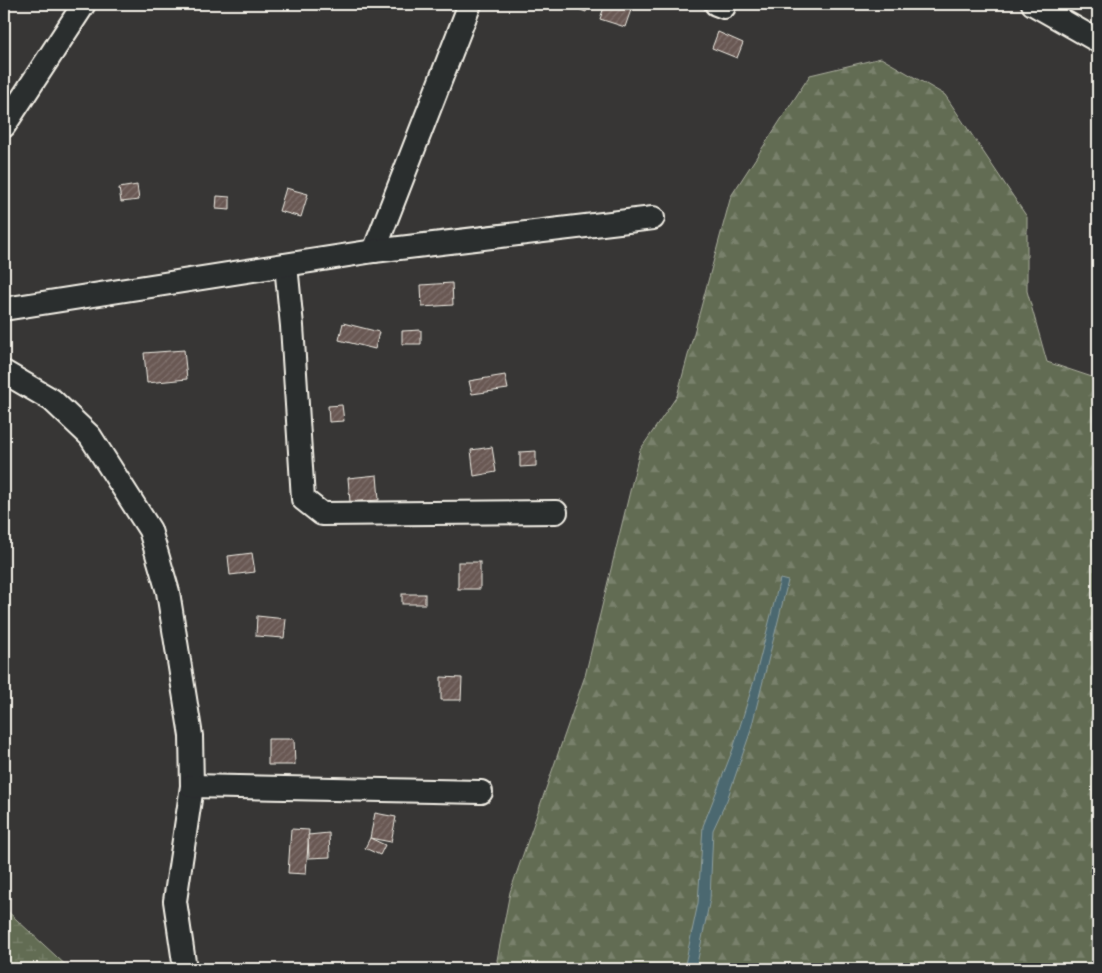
<svg xmlns="http://www.w3.org/2000/svg" width="1102" height="973" viewBox="0 0 1102 973" font-family="'Shantell Sans',sans-serif">
<style>
.forest{fill:url(#forest-firs);stroke:#abae9e}
.wetland{fill:url(#wetland-marsh);stroke:#abae9e}
.water{fill:#4b686f;stroke:#8f9f9f}
.building{fill:url(#building-hatch);stroke:#f4f1e8}
.lines{fill:none;stroke-linecap:round;stroke-linejoin:round}
.minor-casing{stroke:#f4f1e8;stroke-width:26}
.minor{stroke:#2a2d2e;stroke-width:22}
</style>
<defs>
<pattern id="forest-firs" width="22" height="20" patternUnits="userSpaceOnUse" patternTransform="scale(1.25)"><rect width="22" height="20" fill="#626c53"/><path d="M5 1l3.5 6h-7zM16 11l3.5 6h-7z" fill="#79816c"/></pattern>
<pattern id="wetland-marsh" width="20" height="14" patternUnits="userSpaceOnUse" patternTransform="scale(1.25)"><rect width="20" height="14" fill="#626c53"/><path d="M1 5h8M5 5V1M11 12h8M15 12V8" fill="none" stroke="#79816c"/></pattern>
<pattern id="building-hatch" width="6" height="6" patternUnits="userSpaceOnUse" patternTransform="scale(1.25)"><rect width="6" height="6" fill="#695853"/><path d="M-1 1l2-2M0 6l6-6M5 7l2-2" fill="none" stroke="#7f706c"/></pattern>
</defs>
<rect width="100%" height="100%" fill="#373635"/>
<filter id="ink" filterUnits="userSpaceOnUse"><feTurbulence type="fractalNoise" baseFrequency=".02" numOctaves="2"/><feDisplacementMap in="SourceGraphic" scale="10" xChannelSelector="R" yChannelSelector="G"/><feConvolveMatrix kernelMatrix="1 2 1 2 8 2 1 2 1" color-interpolation-filters="sRGB"/></filter>
<g filter="url(#ink)">
<!-- forest -->
<polygon class="forest" points="881,58 945,95 1027,217 1027,291 1047,362 1098,379 1098,969 499,969 497,960 510,892 585,676 640,450 677,396 731,196 810,75"/>
<!-- wetland -->
<polygon class="wetland" points="4,908 70,969 4,969"/>
<!-- water -->
<polygon class="water" points="780,579 788,581 750,733 727,800 713,830 710,899 696,969 684,969 698,903 703,826 733,749 756,674"/>
<!-- building -->
<g class="building">
<polygon points="564,4 589,4 586,12"/>
<polygon points="605,4 633,4 625,27 600,19"/>
<polygon points="718,32 743,43 737,58 712,48"/>
<polygon points="137,185 139,200 121,202 119,188"/>
<polygon points="286,188 308,194 301,217 279,211"/>
<polygon points="217,196 230,197 230,210 216,209"/>
<polygon points="452,283 453,305 422,307 421,285"/>
<polygon points="343,323 379,332 375,349 339,340"/>
<polygon points="421,330 421,344 402,344 402,331"/>
<polygon points="184,350 187,379 147,383 144,353"/>
<polygon points="505,375 508,389 472,394 469,381"/>
<polygon points="342,405 344,421 329,422 328,406"/>
<polygon points="492,447 496,472 474,476 471,450"/>
<polygon points="536,451 536,466 520,467 520,452"/>
<polygon points="377,475 379,500 350,502 348,478"/>
<polygon points="252,553 255,572 230,575 228,556"/>
<rect x="458" y="562" width="22" height="27"/>
<rect x="402" y="594" width="23" height="10"/>
<polygon points="257,616 286,619 284,638 256,636"/>
<polygon points="441,677 462,678 461,700 441,700"/>
<polygon points="268,739 294,739 295,765 268,765"/>
<polygon points="375,813 396,817 391,842 370,838"/>
<polygon points="291,829 309,830 306,874 288,873"/>
<polygon points="329,833 330,857 309,858 308,835"/>
<polygon points="370,838 385,845 380,855 365,848"/>
</g>
<g class="lines">
<!-- minor casing -->
<g class="minor-casing">
<g id="minor">
<polyline points="716,4 724,7"/>
<polyline points="1033,4 1098,41"/>
<polyline points="4,126 84,4"/>
<polyline points="374,251 470,4"/>
<polyline points="286,265 292,326 303,499 322,514 556,512"/>
<polyline points="4,309 374,251 653,218"/>
<polyline points="4,372 52,400 90,436 150,530 168,592 191,736 192,786 175,901 185,969"/>
<polyline points="192,786 481,792"/>
</g>
</g>
<!-- minor -->
<use href="#minor" class="minor"/>
</g>
</g>
<!-- margin -->
<rect width="1102" height="973" fill="none" stroke="#2a2d2e" stroke-width="20"/>
<rect x="10" y="10" width="1082" height="953" fill="none" stroke="#f4f1e8" stroke-width="2" filter="url(#ink)"/>
</svg>
